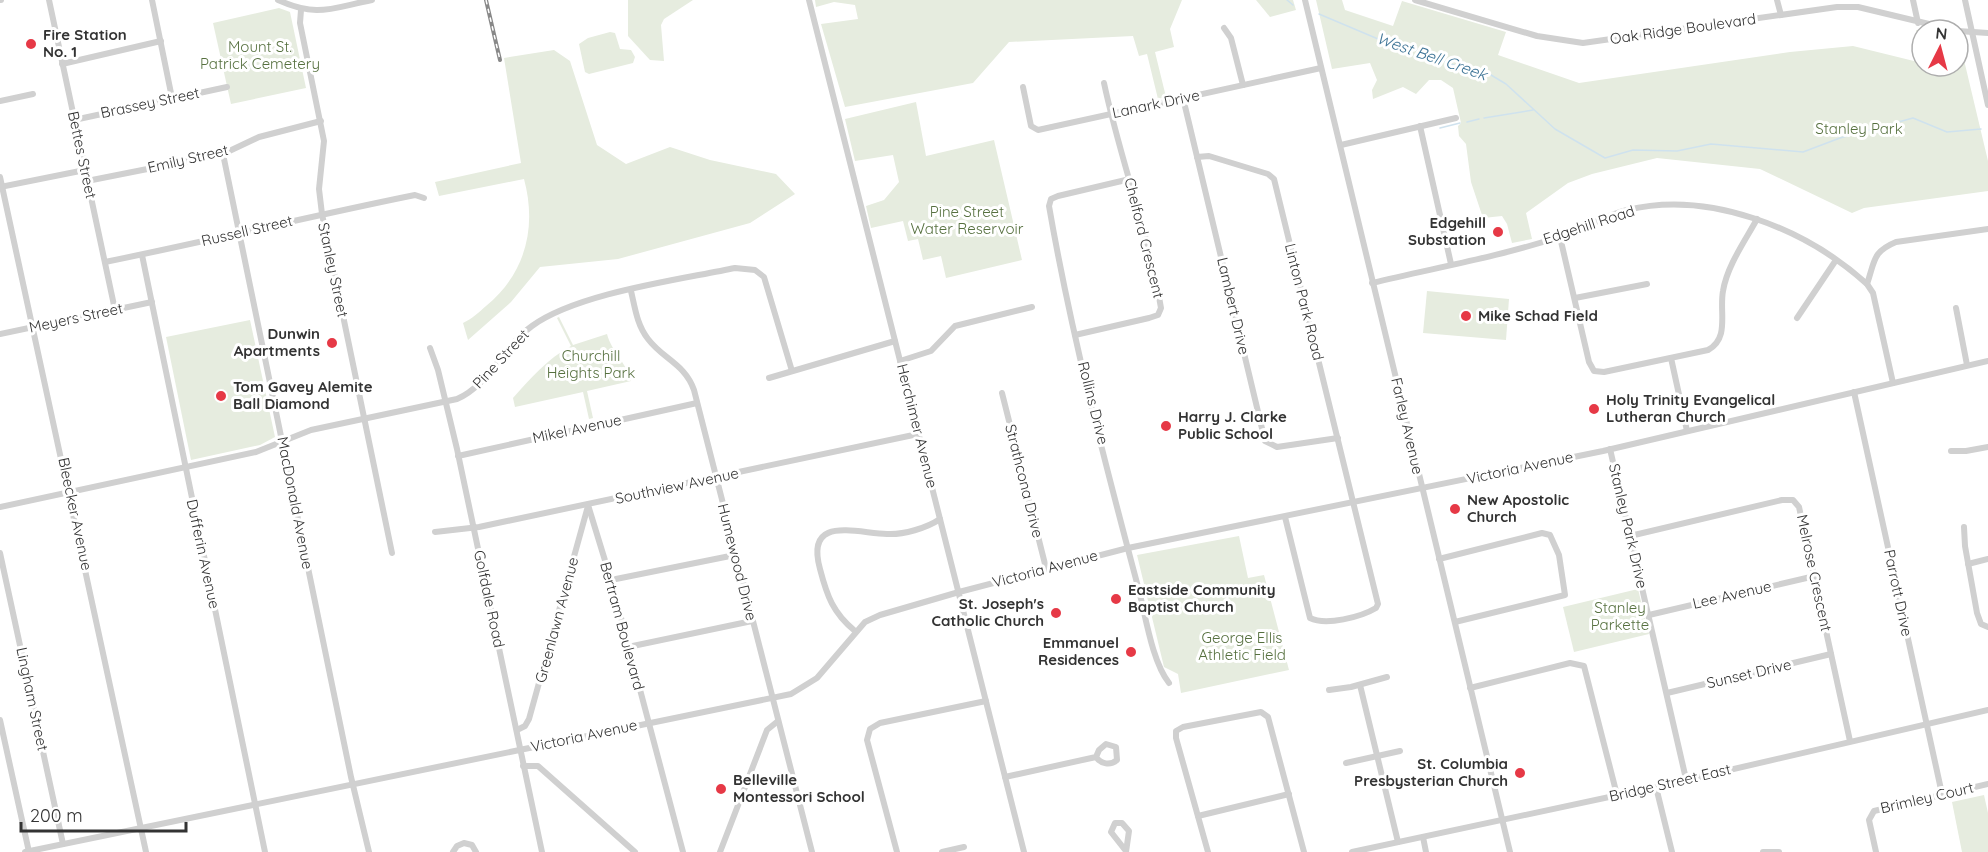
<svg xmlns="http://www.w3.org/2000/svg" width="1988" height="852" viewBox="0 0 1988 852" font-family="Quicksand,sans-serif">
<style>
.green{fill:#e6ecdf}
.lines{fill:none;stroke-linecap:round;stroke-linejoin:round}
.stream{stroke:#cfe2ee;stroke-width:1.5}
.minor{stroke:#d0d0d0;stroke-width:6}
.rail-casing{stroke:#888;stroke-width:4}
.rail{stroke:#fff;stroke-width:1.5;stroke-dasharray:4.5;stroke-linecap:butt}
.poi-dot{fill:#e63946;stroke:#fff;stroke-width:2}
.labels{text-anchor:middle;stroke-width:6;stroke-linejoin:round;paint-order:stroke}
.street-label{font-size:15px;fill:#333;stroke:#fff}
.poi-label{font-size:15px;font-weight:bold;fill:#333;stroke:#fff;text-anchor:start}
.park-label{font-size:15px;fill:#56703f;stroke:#fff}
.water-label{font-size:16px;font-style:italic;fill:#3f7597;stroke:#fff}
</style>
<rect width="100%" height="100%" fill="#fff"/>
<!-- green -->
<g class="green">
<polygon points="628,0 693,0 664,19 661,25 664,61 650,60 628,36"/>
<polygon points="815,0 1182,0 1170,29 1174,47 1155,52 1166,97 1158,99 1147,54 1139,56 1133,36 1009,42 973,83 845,107 821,24 858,19 855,5 834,2 816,7"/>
<polygon points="1256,0 1293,0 1296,10 1270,17"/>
<polygon points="1316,0 1342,0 1345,10 1393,26 1402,1 1506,32 1498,55 1579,83 1790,52 1853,46 1922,63 1916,30 1922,31 1922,66 1958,66 1959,39 1988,161 1988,191 1864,208 1852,213 1760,169 1657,158 1592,174 1568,183 1526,213 1532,239 1512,243 1507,224 1502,216 1483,218 1471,182 1466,144 1459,136 1458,126 1461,123 1453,88 1441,80 1429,80 1416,94 1403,87 1373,99 1372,90 1377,80 1370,63 1332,69"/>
<polygon points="279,8 290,12 306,88 231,104 213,23"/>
<polygon points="610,32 615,33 620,49 631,50 635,57 633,63 589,74 585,72 579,44 588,38"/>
<path d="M554,50L570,61L597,145L626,164L670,147L710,160L776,174L795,194L750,223L618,259L540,267L511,302L468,340L463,323C472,319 479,312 486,306C526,273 537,227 524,179L439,196L435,182L521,163L504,58Z"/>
<polygon points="916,102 926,156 994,140 1022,260 946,278 941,256 923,260 918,239 908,241 903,221 871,228 866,206 884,200 899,182 893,155 855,161 845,119"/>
<polygon points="1427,291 1509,299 1506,340 1423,333"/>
<path d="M559,317L573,345L607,334C612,353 627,363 631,381L587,391L593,418L589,419L583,392L515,407L513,398C531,378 547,359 571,346L557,318Z"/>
<polygon points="250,320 275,437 260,445 191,460 166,337"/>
<polygon points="1239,536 1248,578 1264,575 1289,670 1181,693 1178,674 1164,667 1137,555"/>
<polygon points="1638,589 1649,634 1574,652 1563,607"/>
<polygon points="1984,795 1988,813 1988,852 1962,852 1952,802"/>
</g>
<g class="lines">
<!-- stream -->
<g class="stream">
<polyline points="1287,0 1293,5"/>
<polyline points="1319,14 1397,47 1423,51 1460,68 1491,75 1506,84 1555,129 1605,158 1633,150 1677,151 1711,144 1803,152 1840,138 1913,118 1947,132 1981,129"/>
<polyline points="1484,118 1533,110"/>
<polyline points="1467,122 1479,119"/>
<polyline points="1440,128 1460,123"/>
</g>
<!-- minor -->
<g class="minor">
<polyline points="0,0 1,0"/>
<polyline points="49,0 115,310"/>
<polyline points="152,0 172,98"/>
<path d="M278,0C318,18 331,8 372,0"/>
<polyline points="809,0 1024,852"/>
<polyline points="1305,0 1510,852"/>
<polyline points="1415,0 1537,36 1583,43 1837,7 1858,7 1954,30"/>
<polyline points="1777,0 1781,15"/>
<polyline points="1913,0 1918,23"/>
<polyline points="1965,0 1988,105"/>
<polyline points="301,10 300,23 324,141 319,189 322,214 392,553"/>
<polyline points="1224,28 1231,38 1243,85"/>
<polyline points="1958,31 1988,33"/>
<polyline points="62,64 161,41"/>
<polyline points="1023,87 1031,126 1038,130 1321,68"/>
<polyline points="1183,98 1265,441 1277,447 1338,438"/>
<polyline points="0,101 33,94"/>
<polyline points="74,120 227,87"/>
<polyline points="1420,126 1451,264"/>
<polyline points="1341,145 1456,118"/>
<polyline points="223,154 351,777 369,852"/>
<path d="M1197,157L1209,156L1268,174L1274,179L1378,604L1376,608C1361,617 1326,626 1310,618L1285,517"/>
<polyline points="0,177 146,852"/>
<path d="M1130,179L1058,196L1051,199L1049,206C1071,333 1104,459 1137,583C1145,611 1151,660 1169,683"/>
<polyline points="87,181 223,154 259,137 321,121"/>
<polyline points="0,187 85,170"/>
<path d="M1560,237L1589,362L1594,371L1604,372L1708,350C1730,338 1719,312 1723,291C1727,266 1745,241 1757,219"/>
<polyline points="142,255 265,852"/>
<path d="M105,262C209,241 311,216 415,195L424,198"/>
<path d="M1372,283C1434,268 1498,257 1559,237C1582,230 1603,216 1627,210C1709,190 1805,228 1867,284L1873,293L1893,383"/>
<path d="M1867,284C1875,261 1872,252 1896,242L1988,229"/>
<path d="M631,291C635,308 637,325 648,339C663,359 685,364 694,390L812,852"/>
<polyline points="1575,298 1647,284"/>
<polyline points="1956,308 1967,365"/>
<polyline points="1797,318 1836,260"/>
<polyline points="0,334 152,302"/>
<path d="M1075,335L1149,318L1158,315L1161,308C1148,231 1120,159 1104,83"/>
<polyline points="430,348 438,370 457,449 542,852"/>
<polyline points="1671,358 1687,431"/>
<polyline points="900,361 931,351 955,326 1032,307"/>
<polyline points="769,378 895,341"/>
<polyline points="1854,392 1942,794"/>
<polyline points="1002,393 1046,568"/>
<polyline points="1610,449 1686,779"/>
<polyline points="1951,451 1966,451 1988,447"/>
<polyline points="458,456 697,403"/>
<polyline points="588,505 611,580 683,852"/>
<path d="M0,507L256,452L311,430L457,399C489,385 504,346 532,326C578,293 678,280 735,268L755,270L764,277L792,371"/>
<polyline points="1964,527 1965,546 1977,613 1981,624 1988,627"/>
<polyline points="435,532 479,527 918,434"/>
<polyline points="1630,536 1782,500 1793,500 1799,507 1850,741"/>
<polyline points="0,553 63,844"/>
<polyline points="1439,559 1542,533 1550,535 1559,555 1565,595 1455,622"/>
<polyline points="1968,564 1988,559"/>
<polyline points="611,580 735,555"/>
<polyline points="1649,615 1815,576"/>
<path d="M855,631C833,613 827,596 820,569C805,515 855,533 887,534C903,535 927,528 940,519"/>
<polyline points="628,647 752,621"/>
<polyline points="1360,685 1398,842"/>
<polyline points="1470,688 1570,663 1584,666 1617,795"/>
<polyline points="1329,690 1351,687 1387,677"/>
<polyline points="1667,693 1831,654"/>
<polyline points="0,720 29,852"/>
<polyline points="517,730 525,726 529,719 588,506"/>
<polyline points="1346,763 1400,751"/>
<polyline points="523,766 538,766 635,852"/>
<path d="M1005,777L1096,757C1101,764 1110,766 1117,760L1116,747L1106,744L1099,750L1096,757"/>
<polyline points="1656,787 1672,852"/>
<polyline points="1198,816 1289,794"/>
<polyline points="1423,837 1426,852"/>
<polyline points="1126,851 1111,832 1115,823 1122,823 1129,831 1126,852"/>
<polyline points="25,852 791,694 817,678 865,622 880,615 959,592 1128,548 1603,451 1988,361"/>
<polyline points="453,852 457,846 464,843 472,845 476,852"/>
<polyline points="720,852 767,730 778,721"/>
<polyline points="897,852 867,740 870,729 880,723 986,701"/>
<polyline points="942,852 964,847"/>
<polyline points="1208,852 1176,738 1176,731 1183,727 1261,712 1268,717 1304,852"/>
<polyline points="1352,852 1656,787 1988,710"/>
<polyline points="1763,852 1779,852"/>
<polyline points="1876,852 1869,820 1874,811 1988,784"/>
</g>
<!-- rail casing -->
<g class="rail-casing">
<polyline id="rail" points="486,0 500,60"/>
</g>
<!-- rail -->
<use href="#rail" class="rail"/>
</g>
<!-- markers -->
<g class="poi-dot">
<circle cx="31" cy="44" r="6"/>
<circle cx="1498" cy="232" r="6"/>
<circle cx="1466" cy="316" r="6"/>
<circle cx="332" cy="343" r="6"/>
<circle cx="221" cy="396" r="6"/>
<circle cx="1594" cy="409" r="6"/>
<circle cx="1166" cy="426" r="6"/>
<circle cx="1455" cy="509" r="6"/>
<circle cx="1116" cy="599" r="6"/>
<circle cx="1056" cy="613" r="6"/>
<circle cx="1131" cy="652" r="6"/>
<circle cx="1520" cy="773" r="6"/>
<circle cx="721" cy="789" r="6"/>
</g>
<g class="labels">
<!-- street labels -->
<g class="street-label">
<text transform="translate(1683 29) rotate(-8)" y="5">Oak Ridge Boulevard</text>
<text transform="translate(150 103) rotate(-12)" y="5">Brassey Street</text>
<text transform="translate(1156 104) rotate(-12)" y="5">Lanark Drive</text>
<text transform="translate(82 155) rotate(78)" y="5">Bettes Street</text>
<text transform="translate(188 159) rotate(-13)" y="5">Emily Street</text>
<text transform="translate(1589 225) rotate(-18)" y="5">Edgehill Road</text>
<text transform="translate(247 231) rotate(-13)" y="5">Russell Street</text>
<text transform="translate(1144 238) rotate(76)" y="5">Chelford Crescent</text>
<text transform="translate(333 270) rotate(78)" y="5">Stanley Street</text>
<text transform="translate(1304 302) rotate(76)" y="5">Linton Park Road</text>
<text transform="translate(1233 306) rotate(77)" y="5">Lambert Drive</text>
<text transform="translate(76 318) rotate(-12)" y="5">Meyers Street</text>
<text transform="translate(501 359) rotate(-47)" y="5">Pine Street</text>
<text transform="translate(1093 403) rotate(76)" y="5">Rollins Drive</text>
<text transform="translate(917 426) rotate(76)" y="5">Herchimer Avenue</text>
<text transform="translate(1407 426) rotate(77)" y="5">Farley Avenue</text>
<text transform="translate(577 429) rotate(-12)" y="5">Mikel Avenue</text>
<text transform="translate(1520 468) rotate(-12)" y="5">Victoria Avenue</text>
<text transform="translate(1024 481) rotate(76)" y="5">Strathcona Drive</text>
<text transform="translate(677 486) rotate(-12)" y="5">Southview Avenue</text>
<text transform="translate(295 503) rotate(79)" y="5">MacDonald Avenue</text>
<text transform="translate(75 514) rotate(78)" y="5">Bleecker Avenue</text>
<text transform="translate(1628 526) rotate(77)" y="5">Stanley Park Drive</text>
<text transform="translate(203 554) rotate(78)" y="5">Dufferin Avenue</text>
<text transform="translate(737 562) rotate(76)" y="5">Humewood Drive</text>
<text transform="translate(1045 569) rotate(-15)" y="5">Victoria Avenue</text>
<text transform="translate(1814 573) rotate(78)" y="5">Melrose Crescent</text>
<text transform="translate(1898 593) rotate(78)" y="5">Parrott Drive</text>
<text transform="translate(1732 595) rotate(-13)" y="5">Lee Avenue</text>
<text transform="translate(489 599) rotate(78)" y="5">Golfdale Road</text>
<text transform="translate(557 620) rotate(-75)" y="5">Greenlawn Avenue</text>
<text transform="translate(622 626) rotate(75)" y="5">Bertram Boulevard</text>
<text transform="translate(1749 674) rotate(-13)" y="5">Sunset Drive</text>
<text transform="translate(32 699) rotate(78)" y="5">Lingham Street</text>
<text transform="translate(584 736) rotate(-12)" y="5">Victoria Avenue</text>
<text transform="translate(1670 783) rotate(-13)" y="5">Bridge Street East</text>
<text transform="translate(1927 798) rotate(-13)" y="5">Brimley Court</text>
</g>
<!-- poi labels -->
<g class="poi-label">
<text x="43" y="40">Fire Station<tspan x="43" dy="17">No. 1</tspan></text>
<text x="1486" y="228" text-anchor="end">Edgehill<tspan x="1486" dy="17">Substation</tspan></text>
<text x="1478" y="321">Mike Schad Field</text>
<text x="320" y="339" text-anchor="end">Dunwin<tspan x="320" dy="17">Apartments</tspan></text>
<text x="233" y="392">Tom Gavey Alemite<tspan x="233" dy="17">Ball Diamond</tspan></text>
<text x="1606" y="405">Holy Trinity Evangelical<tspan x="1606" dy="17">Lutheran Church</tspan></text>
<text x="1178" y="422">Harry J. Clarke<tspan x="1178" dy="17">Public School</tspan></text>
<text x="1467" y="505">New Apostolic<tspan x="1467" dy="17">Church</tspan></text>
<text x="1128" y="595">Eastside Community<tspan x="1128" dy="17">Baptist Church</tspan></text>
<text x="1044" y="609" text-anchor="end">St. Joseph's<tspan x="1044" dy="17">Catholic Church</tspan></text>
<text x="1119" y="648" text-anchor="end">Emmanuel<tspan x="1119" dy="17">Residences</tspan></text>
<text x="1508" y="769" text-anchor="end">St. Columbia<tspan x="1508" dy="17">Presbysterian Church</tspan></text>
<text x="733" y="785">Belleville<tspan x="733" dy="17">Montessori School</tspan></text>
</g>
<!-- park labels -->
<g class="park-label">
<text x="260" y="52">Mount St.<tspan x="260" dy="17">Patrick Cemetery</tspan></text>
<text x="1859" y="134">Stanley Park</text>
<text x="967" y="217">Pine Street<tspan x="967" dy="17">Water Reservoir</tspan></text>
<text x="591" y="361">Churchill<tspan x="591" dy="17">Heights Park</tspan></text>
<text x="1620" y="613">Stanley<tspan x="1620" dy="17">Parkette</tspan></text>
<text x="1242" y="643">George Ellis<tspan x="1242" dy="17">Athletic Field</tspan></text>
</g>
<!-- water labels -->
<g class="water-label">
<text transform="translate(1432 56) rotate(19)" y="6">West Bell Creek</text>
</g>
</g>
<!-- north arrow -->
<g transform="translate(1940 48) rotate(6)"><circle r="28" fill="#ffffff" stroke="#adadad" stroke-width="1.5"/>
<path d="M0-4.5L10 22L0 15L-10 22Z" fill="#e63946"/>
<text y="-9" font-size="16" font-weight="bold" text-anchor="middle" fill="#333333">N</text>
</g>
<!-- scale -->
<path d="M21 822v9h165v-9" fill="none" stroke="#333333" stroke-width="3"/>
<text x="30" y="822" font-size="18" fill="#333333" stroke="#ffffff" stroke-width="4.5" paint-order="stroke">200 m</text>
</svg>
